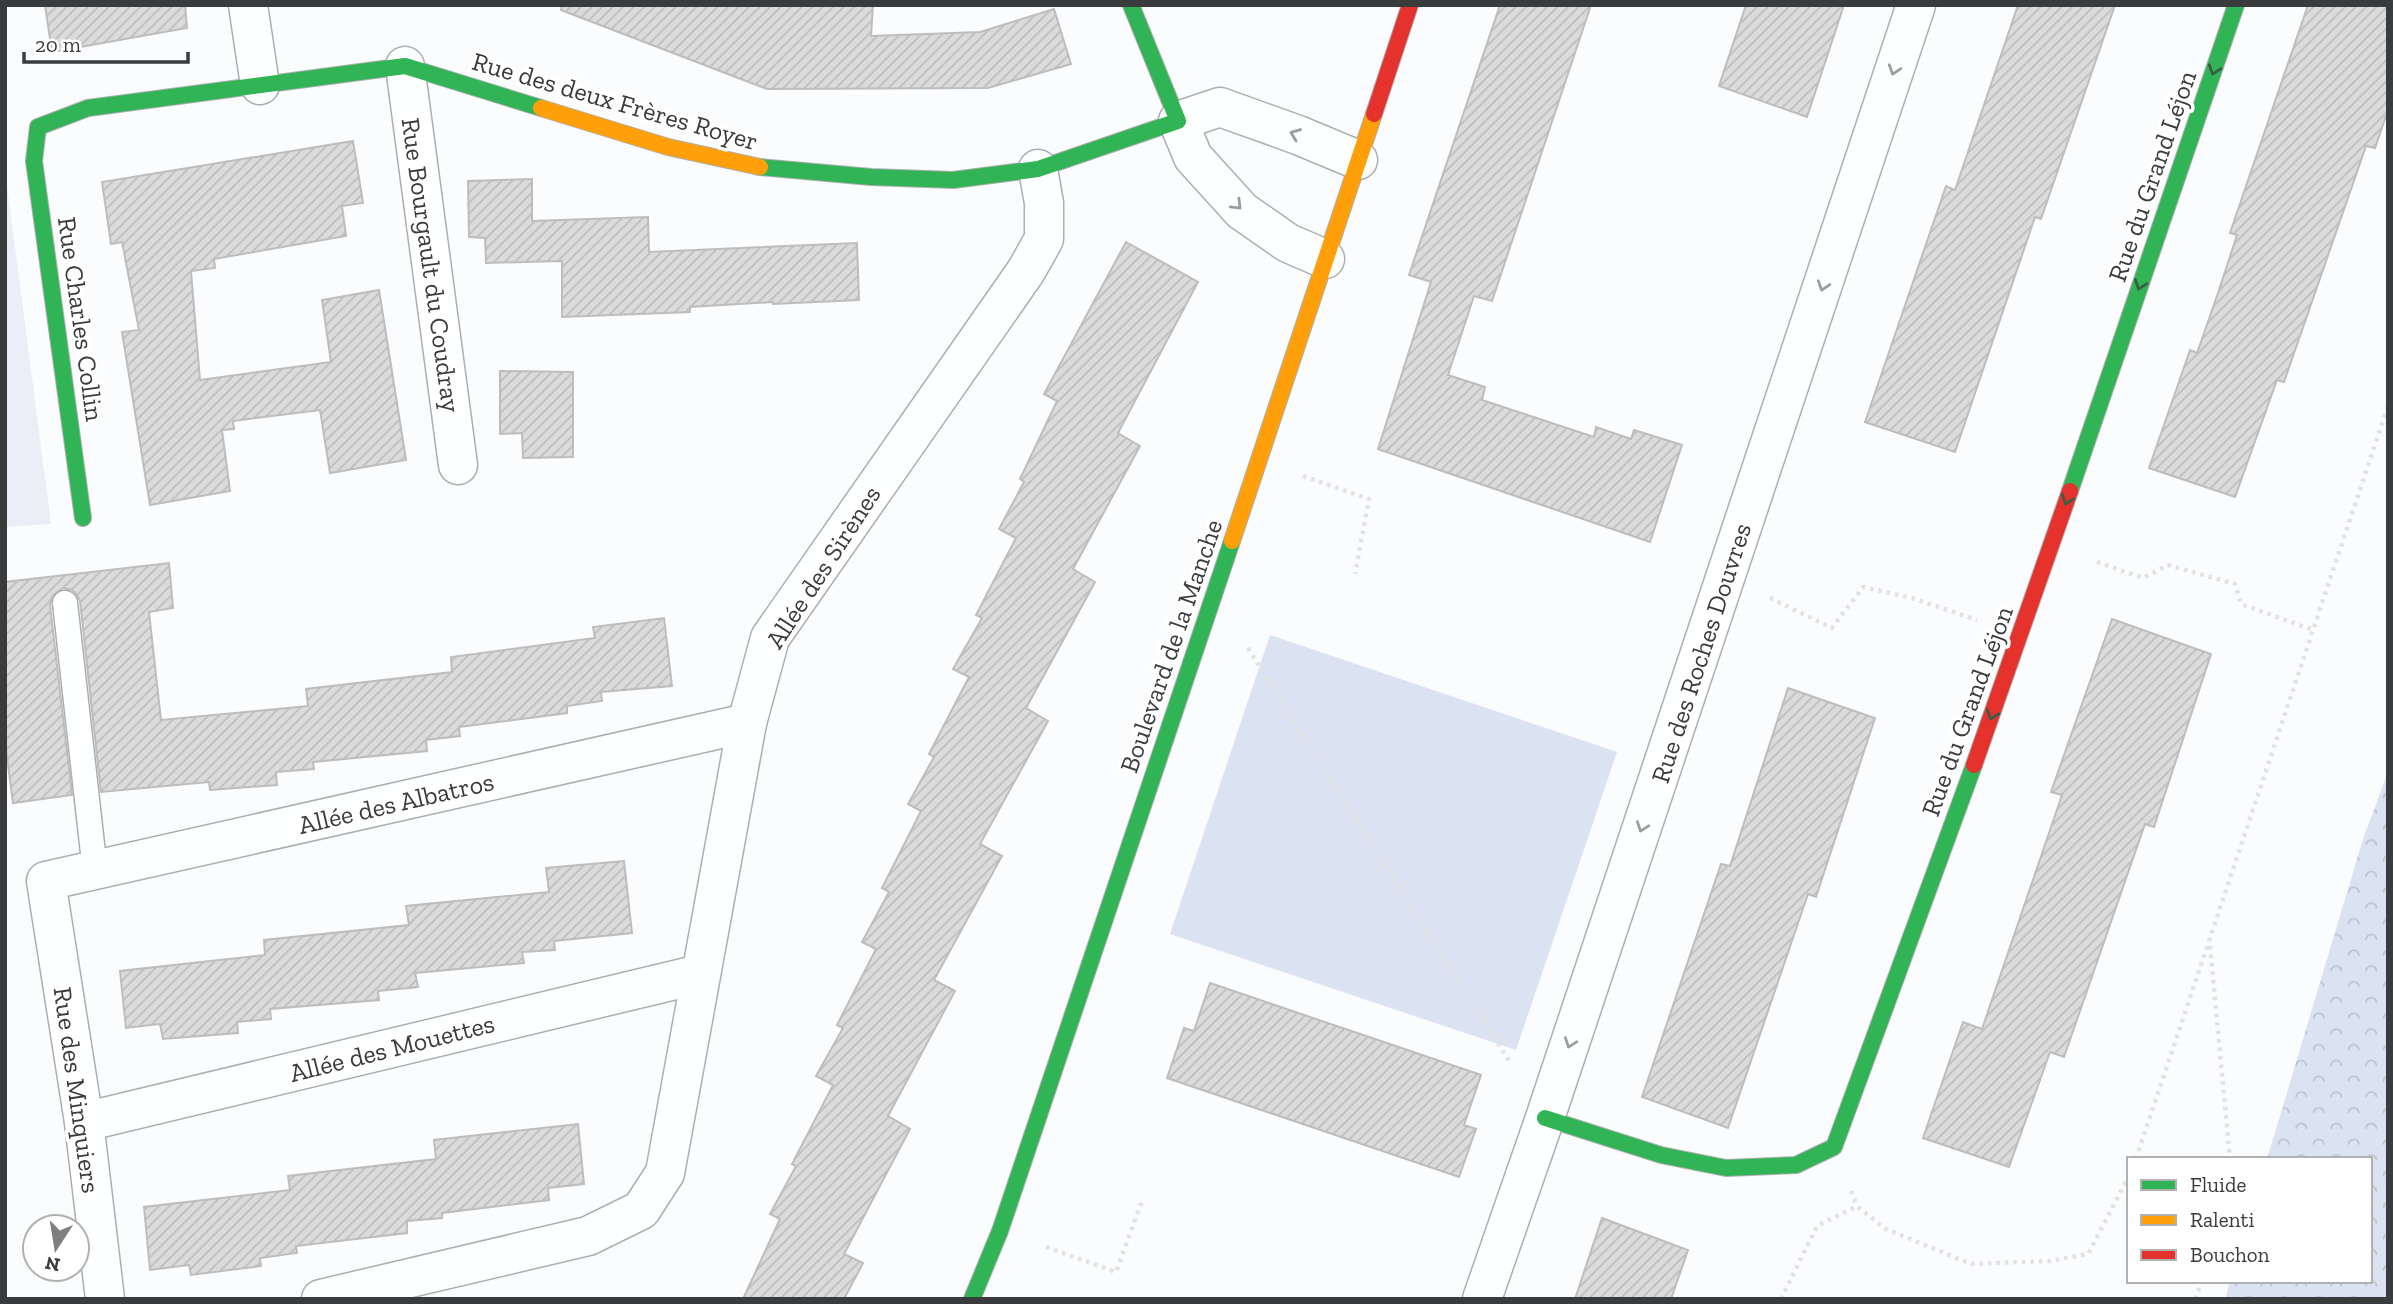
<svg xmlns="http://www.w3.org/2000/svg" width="2393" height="1304" viewBox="0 0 2393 1304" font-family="'Zilla Slab',serif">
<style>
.built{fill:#ebeef5}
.green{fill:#dbe2f1}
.forest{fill:url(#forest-crowns)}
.building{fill:url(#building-hatch);stroke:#bdbdbd;stroke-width:2}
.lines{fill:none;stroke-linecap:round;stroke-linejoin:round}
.lane-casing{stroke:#adaeb0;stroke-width:27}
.street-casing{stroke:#adaeb0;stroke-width:41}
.fast-casing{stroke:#adaeb0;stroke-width:18}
.slow-casing{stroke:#adaeb0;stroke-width:18}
.jam-casing{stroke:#adaeb0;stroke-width:18}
.path{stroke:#e2e2e3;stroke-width:4.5;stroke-dasharray:3.5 5;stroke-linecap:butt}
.lane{stroke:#feffff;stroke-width:24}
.street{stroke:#feffff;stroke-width:38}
.fast{stroke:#30b455;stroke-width:16}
.slow{stroke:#ff9f0a;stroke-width:16}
.jam{stroke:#e5322d;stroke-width:16}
.oneway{stroke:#9c9d9e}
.oneway2{stroke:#375f44}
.labels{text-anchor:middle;stroke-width:7;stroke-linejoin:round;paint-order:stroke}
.street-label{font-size:26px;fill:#3a3b3d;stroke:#fff}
</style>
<defs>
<pattern id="forest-crowns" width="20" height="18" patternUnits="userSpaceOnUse" patternTransform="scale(1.75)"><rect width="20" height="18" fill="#dbe2f1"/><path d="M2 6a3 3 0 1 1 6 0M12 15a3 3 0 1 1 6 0" fill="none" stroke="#bdc3d0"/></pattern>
<pattern id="building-hatch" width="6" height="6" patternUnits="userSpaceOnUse" patternTransform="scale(1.75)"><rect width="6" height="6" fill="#dbdbdb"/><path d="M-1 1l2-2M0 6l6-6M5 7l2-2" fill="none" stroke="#bdbdbd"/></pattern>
</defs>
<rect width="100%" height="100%" fill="#fbfcfe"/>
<!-- built -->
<polygon class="built" points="5,170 51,524 5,527"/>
<!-- green -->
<polygon class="green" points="1270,635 1617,752 1516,1050 1170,934"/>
<!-- forest -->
<polygon class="forest" points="2388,772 2388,1299 2225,1299 2230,1281 2370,1281 2370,1159 2267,1159 2363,839"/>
<!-- building -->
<g class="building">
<polygon points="45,5 185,5 187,28 52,52"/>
<polygon points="562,5 873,5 871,36 980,32 1054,9 1071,64 988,88 767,89 561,10"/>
<polygon points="1500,5 1591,5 1492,301 1474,296 1448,375 1485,387 1482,400 1594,437 1596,427 1631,439 1634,430 1682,445 1650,542 1378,449 1431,282 1409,275"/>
<polygon points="1746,5 1844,5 1807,117 1719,86"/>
<polygon points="2018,5 2115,5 2041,219 2035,217 1955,452 1865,422 1946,186 1955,190"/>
<polygon points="2308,5 2388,5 2388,110 2375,148 2366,146 2284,382 2277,380 2235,497 2149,468 2190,350 2197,353 2218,293 2237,235 2230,233"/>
<polygon points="353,141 363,203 342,206 346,236 214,259 215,268 191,271 200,380 331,362 322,300 379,290 406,460 330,473 320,410 233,421 234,429 222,430 230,491 150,505 122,332 139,330 122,242 111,244 102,182"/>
<polygon points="532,179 532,221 648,217 649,252 857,243 859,300 773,304 773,302 690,307 690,312 562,317 562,261 486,263 485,238 469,237 468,181"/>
<polygon points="1126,242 1198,282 1118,433 1140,446 1073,569 1095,582 1026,708 1048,721 980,844 1002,856 934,980 955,991 888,1116 910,1129 844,1254 863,1263 844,1299 743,1299 780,1219 770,1214 796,1166 792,1164 833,1085 816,1076 843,1028 837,1025 876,949 862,942 889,892 882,888 921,811 908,804 934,757 929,754 969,677 953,669 982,618 976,615 1016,538 999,529 1024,482 1020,479 1057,401 1044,394"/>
<polygon points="500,371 573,372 573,457 523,458 522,433 500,434"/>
<polygon points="169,563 173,608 149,612 161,720 308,706 306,689 452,672 451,657 595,638 593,627 664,618 672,686 601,692 602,701 567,706 567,713 459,727 460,736 426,740 427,751 313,762 314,769 276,772 277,785 210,790 209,782 101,792 80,601 77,595 72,590 63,588 52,596 50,605 72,795 13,803 5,742 5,582"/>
<polygon points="2112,619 2211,654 2154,827 2145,824 2064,1057 2050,1052 2009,1167 1923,1138 1963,1022 1982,1029 2062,795 2051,792"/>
<polygon points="1788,688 1875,718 1816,897 1808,894 1728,1128 1642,1097 1721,864 1730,866"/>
<polygon points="624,861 632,933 554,941 555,950 522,952 524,963 415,973 418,987 378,991 379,1000 270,1009 271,1019 237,1022 238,1033 163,1039 160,1024 126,1028 120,971 265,955 264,940 409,925 406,906 549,892 546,868"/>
<polygon points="1210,983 1481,1075 1464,1125 1476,1129 1459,1177 1167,1078 1184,1028 1194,1031"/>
<polygon points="578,1124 584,1184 548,1188 549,1200 442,1213 442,1218 407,1221 407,1233 296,1246 297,1253 260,1258 261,1266 191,1275 189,1265 150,1270 144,1207 290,1190 288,1176 436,1159 434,1140"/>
<polygon points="1602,1218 1688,1250 1671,1299 1575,1299"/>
</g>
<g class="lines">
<!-- lane casing -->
<g class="lane-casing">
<polyline id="lane" points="65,603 95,871"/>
</g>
<!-- street casing -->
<g class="street-casing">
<g id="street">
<polyline points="248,5 260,85"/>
<polyline points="405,66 458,465"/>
<polyline points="1325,259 1288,243 1242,211 1193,157 1178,121 1220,107 1298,135 1358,160"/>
<polyline points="84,1122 700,974"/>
<polyline points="105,1299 84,1122 46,881 747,723"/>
<polyline points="321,1299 588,1236 641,1210 665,1173 747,723 770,638 1026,271 1044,239 1044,203 1038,169"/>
<polyline points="1482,1299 1545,1118 1916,5"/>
</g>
</g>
<!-- fast casing -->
<g class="fast-casing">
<g id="fast">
<polyline points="760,167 871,177 953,180 1038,169 1178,121 1131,5"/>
<polyline points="2070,491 2236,5"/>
<polyline points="83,518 34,161 38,127 88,108 405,66 541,108"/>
<polyline points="1545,1118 1661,1155 1726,1168 1796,1165 1834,1147 1974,765"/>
<polyline points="972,1299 1000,1231 1232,541"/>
</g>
</g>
<!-- slow casing -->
<g class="slow-casing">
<g id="slow">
<polyline points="541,108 668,147 760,167"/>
<polyline points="1232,541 1374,114"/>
</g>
</g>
<!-- jam casing -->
<g class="jam-casing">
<g id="jam">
<polyline points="1374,114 1410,5"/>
<polyline points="1974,765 2070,491"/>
</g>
</g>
<!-- path -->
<g class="path">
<polyline points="1303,476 1369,499 1355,574"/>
<polyline points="2097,562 2143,578 2168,565 2235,584 2241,604 2313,630"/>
<polyline points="1770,598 1832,628 1863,587 1912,598 1977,620"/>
<polyline points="1248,648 1511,1064"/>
<polyline points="2210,946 2230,1159"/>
<polyline points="2136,1159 2388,406"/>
<polyline points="1851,1191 1857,1206"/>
<polyline points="1046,1247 1116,1272 1143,1198"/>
<polyline points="1781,1299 1817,1226 1857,1206 1884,1228 1971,1264 2049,1261 2088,1254 2129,1176"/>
<polyline points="2195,1299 2202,1281"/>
</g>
<!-- lane -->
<use href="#lane" class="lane"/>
<!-- street -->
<use href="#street" class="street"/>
<!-- fast -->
<use href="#fast" class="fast"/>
<!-- slow -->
<use href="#slow" class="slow"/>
<!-- jam -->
<use href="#jam" class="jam"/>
</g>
<!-- one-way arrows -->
<defs><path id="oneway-chevron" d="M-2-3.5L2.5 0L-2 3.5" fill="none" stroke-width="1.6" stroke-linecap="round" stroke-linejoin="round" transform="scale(1.75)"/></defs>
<g class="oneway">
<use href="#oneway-chevron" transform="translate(1894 70) rotate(108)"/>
<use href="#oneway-chevron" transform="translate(1295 134) rotate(-159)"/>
<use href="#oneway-chevron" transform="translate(1237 205) rotate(45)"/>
<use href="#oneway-chevron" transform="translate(1823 286) rotate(108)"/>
<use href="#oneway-chevron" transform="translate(1642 827) rotate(109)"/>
<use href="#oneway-chevron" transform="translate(1570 1043) rotate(109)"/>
</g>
<g class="oneway2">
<use href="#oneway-chevron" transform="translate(2214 70) rotate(109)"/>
<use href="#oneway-chevron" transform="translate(2140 285) rotate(109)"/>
<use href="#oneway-chevron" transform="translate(2067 500) rotate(109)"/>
<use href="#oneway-chevron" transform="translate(1992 715) rotate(110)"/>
</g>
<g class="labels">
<!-- street labels -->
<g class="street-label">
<text transform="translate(615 101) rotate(16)" y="9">Rue des deux Frères Royer</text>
<text transform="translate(2152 176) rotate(-71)" y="9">Rue du Grand Léjon</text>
<text transform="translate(431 265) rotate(82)" y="9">Rue Bourgault du Coudray</text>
<text transform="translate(81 319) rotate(82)" y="9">Rue Charles Collin</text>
<text transform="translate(823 567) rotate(-57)" y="9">Allée des Sirènes</text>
<text transform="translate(1171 646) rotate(-71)" y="9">Boulevard de la Manche</text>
<text transform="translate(1701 653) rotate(-72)" y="9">Rue des Roches Douvres</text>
<text transform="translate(1967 711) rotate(-70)" y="9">Rue du Grand Léjon</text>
<text transform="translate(396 803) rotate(-13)" y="9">Allée des Albatros</text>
<text transform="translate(392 1048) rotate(-14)" y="9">Allée des Mouettes</text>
<text transform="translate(77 1090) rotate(82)" y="9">Rue des Minquiers</text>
</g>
</g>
<!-- border -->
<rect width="2393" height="1304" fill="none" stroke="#3a3b3d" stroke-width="14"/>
<!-- legend -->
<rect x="2127" y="1157" width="245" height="126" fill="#ffffff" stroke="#b0b1b1" stroke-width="2"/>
<rect x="2141" y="1180" width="35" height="10" fill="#30b455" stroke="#b0b1b1" stroke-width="2"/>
<text x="2190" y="1192" font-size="21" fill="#3a3b3d">Fluide</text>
<rect x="2141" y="1215" width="35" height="10" fill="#ff9f0a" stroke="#b0b1b1" stroke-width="2"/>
<text x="2190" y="1227" font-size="21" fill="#3a3b3d">Ralenti</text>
<rect x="2141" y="1250" width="35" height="10" fill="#e5322d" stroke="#b0b1b1" stroke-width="2"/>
<text x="2190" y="1262" font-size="21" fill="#3a3b3d">Bouchon</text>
<!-- north arrow -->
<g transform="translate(56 1248) rotate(192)"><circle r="33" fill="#ffffff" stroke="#b0b1b1" stroke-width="2"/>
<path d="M0-5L12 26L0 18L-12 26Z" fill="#7e7f81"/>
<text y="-10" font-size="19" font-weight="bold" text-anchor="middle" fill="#3a3b3d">N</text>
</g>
<!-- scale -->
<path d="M24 52v10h164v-10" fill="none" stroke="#3a3b3d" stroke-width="3.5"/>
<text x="35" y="52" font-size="21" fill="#3a3b3d" stroke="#ffffff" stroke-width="5" paint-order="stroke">20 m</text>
</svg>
